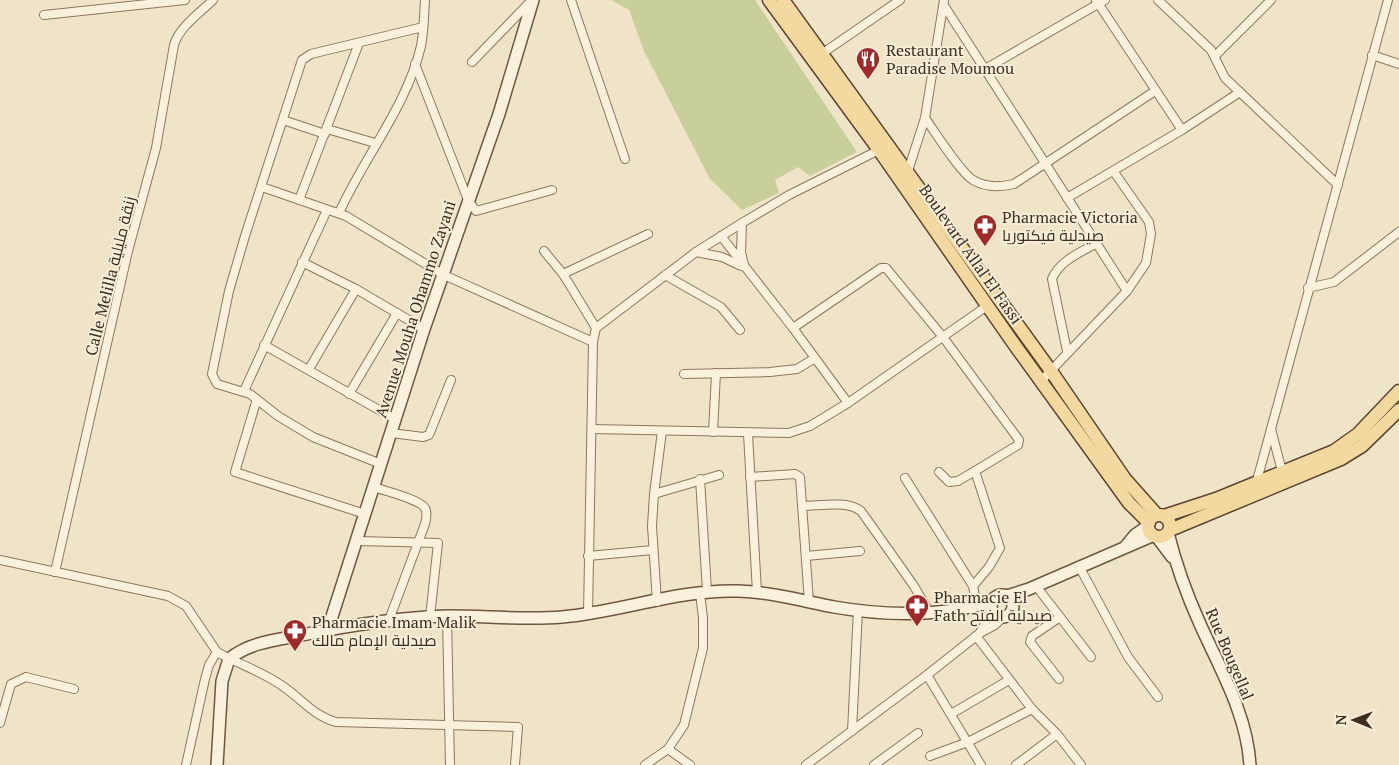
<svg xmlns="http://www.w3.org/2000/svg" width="1399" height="765" viewBox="0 0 1399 765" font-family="'PT Serif',Cairo,serif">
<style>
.green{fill:#c9cf9b}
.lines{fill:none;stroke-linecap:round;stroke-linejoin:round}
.street-casing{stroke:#8d765c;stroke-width:10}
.secondary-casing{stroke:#6f573f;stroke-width:14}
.primary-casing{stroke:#5b4430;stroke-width:15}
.street{stroke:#faf1dc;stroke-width:8}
.secondary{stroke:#faf1dc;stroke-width:11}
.primary{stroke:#f3d9a0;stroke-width:12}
.labels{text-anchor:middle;stroke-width:4;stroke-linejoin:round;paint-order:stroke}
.poi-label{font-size:16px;fill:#3d2e20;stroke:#f7eed8;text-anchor:start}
.street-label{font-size:16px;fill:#3d2e20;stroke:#f7eed8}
</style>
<rect width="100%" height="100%" fill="#f0e4c8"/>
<!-- green -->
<polygon class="green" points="611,0 755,0 857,152 810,176 798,167 775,180 779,193 742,210 710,179 644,51 629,10"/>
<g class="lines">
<!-- street casing -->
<g class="street-casing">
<g id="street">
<polyline points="571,0 625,159"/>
<polyline points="1096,0 1182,130"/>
<polyline points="1158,0 1211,50 1225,78 1338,185"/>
<polyline points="945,7 1127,291"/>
<polyline points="44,15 185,0"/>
<polyline points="820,55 900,0"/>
<polyline points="1372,55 1399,64"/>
<polyline points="1215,56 1271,0"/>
<polyline points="472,62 531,1"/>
<polyline points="415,64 468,200 476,211 552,190"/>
<polyline points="985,69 1105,0"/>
<path d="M925,118C935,132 960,172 973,180C986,188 1001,187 1014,184L1155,91"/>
<polyline points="283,120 325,134"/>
<polyline points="327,129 375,143"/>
<polyline points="907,174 925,118 944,0"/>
<polyline points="262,187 346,216 444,275 593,342"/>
<polyline points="1067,198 1182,130 1240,92"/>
<polyline points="299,200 359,43"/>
<path d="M339,213C364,157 407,106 421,46C424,31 424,15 425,0"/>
<polyline points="742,223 741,252 744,265"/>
<polyline points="544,251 563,274 596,328"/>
<polyline points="696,252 722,257 741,266"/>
<polyline points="302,262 356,289 424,329"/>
<polyline points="563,274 648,234"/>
<polyline points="665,275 721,307 740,330"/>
<polyline points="1308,288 1334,282 1399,232"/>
<polyline points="793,328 881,268 886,268 943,337 1019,440 1018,445 975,471 1000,548 989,567 973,586 977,606"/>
<polyline points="264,345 395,419"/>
<path d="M1067,351L1052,279C1059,261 1081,252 1097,243"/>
<polyline points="309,369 356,289"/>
<polyline points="684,374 770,372 797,369 815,358"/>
<polyline points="1042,380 1127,291 1146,263 1151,234 1149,222 1114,172"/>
<polyline points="244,391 327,210"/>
<polyline points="349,394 397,313"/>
<polyline points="257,399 235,472 365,514"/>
<polyline points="848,403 987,306"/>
<polyline points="592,429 789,433 810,426 848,403 793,328 721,236"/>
<polyline points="1271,429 1283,475"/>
<polyline points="713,432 716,373"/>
<polyline points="391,433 423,437 429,435 451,380"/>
<polyline points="748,434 757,592"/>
<polyline points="381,464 313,437 278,416 250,394 217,384 212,374 229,291 245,236 302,60 311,54 423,27"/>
<polyline points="939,472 949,482 958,481 975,471"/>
<polyline points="750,477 795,474 800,477 809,602"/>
<polyline points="905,478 973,586"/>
<polyline points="700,479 707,591"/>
<polyline points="1256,484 1388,0"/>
<path d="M374,487C385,491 419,499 425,508C428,513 426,519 425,524L389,620"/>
<polyline points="654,494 719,475"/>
<path d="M802,506C820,506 846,500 861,511L914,586L929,612"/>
<polyline points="357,541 438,543 430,617"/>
<polyline points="588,556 653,550"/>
<polyline points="806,556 860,551"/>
<polyline points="0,560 168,596 186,606 217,652"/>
<polyline points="1079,566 1128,657 1158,697"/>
<path d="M55,572L128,251L156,148L174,45C179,27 200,13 213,0"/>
<polyline points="1036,586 1091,657"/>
<polyline points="657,602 652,526 654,494 662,431"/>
<polyline points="588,614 593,342 596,328 696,252 742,223 789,195 879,150"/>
<polyline points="447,616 450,765"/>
<polyline points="980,633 992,609"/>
<polyline points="976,636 1032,709 1057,734 1081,765"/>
<polyline points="927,675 981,765"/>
<polyline points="1059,679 1030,642 1032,636 1060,617"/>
<polyline points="951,714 1009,680"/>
<polyline points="0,723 11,684 26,677 74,689"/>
<polyline points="852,731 858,610"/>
<polyline points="668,749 690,765"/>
<polyline points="930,756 968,742 1032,709"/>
<path d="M186,765L205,679L209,665L217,652C238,664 261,671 281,685C300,697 313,716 336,722L518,727L515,765"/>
<polyline points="645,765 668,749 684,725 703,648 703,618 700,594"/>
<polyline points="806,765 927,675 980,633 995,625 1003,617"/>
<polyline points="874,765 918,733"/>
<polyline points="1016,765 1057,734"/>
</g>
</g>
<!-- secondary casing -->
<g class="secondary-casing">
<g id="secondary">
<path d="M1168,533C1176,565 1186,593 1200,624C1220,669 1247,714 1250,765"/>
<polyline points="1157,537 1172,557"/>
<polyline points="1126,546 1135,535 1148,526"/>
<circle cx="1002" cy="606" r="11"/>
<polyline points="1007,596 1029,589 1154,535"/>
<polyline points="328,629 424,329 499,114 533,0"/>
<path d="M217,765L222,681L229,659C250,642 276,640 302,635C351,625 399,617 449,616C486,616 524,620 562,617C621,612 679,589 738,591C771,592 803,601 834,607C886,616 942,617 993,601"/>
</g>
</g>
<!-- primary casing -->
<g class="primary-casing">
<g id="primary">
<polyline points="769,0 879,150 1014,344 1129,503 1149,523"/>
<polyline points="783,0 1051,371 1125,479 1157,515"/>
<circle cx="1159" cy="526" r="11"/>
<polyline points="1164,516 1216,499 1334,451 1358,434 1399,391"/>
<polyline points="1170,530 1341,459 1362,446 1399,410"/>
</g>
</g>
<!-- street -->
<use href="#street" class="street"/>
<!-- secondary -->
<use href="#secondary" class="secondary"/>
<!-- primary -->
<use href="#primary" class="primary"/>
</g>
<!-- icons -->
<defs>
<g id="restaurant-pin" transform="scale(1.25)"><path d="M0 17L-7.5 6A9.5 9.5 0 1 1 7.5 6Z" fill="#9e2a2b" stroke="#f7eed8"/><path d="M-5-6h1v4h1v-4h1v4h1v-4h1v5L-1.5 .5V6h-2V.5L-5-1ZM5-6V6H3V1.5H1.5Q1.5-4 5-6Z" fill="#fff"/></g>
<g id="pharmacy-pin" transform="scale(1.25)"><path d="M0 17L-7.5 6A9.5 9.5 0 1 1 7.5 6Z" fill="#9e2a2b" stroke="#f7eed8"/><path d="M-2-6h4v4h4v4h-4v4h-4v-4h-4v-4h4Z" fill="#fff"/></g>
</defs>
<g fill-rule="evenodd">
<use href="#restaurant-pin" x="868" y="59"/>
<use href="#pharmacy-pin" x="985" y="226"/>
<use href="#pharmacy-pin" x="917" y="606"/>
<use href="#pharmacy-pin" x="295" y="631"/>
</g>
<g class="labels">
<!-- poi labels -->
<g class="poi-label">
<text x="886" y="56">Restaurant<tspan x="886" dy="18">Paradise Moumou</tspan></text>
<text x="1002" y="223">Pharmacie Victoria<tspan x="1002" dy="18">صيدلية فيكتوريا</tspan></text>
<text x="934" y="603">Pharmacie El<tspan x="934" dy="18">Fath صيدلية الفتح</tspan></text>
<text x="312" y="628">Pharmacie Imam Malik<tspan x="312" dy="18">صيدلية الإمام مالك</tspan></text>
</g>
<!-- street labels -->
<g class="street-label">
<text transform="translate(971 254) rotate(55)" y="6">Boulevard Allal El Fassi</text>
<text transform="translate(110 276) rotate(-76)" y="6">Calle Melilla زنقة مليلية</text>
<text transform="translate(415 309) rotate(-72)" y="6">Avenue Mouha Ohammo Zayani</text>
<text transform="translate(1230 654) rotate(67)" y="6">Rue Bougellal</text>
</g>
</g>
<!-- north arrow -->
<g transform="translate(1354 720) rotate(271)" stroke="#f7eed8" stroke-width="4" paint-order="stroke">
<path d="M0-4L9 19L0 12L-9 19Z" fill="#3d2e20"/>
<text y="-8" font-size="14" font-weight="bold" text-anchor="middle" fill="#3d2e20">N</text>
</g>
</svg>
